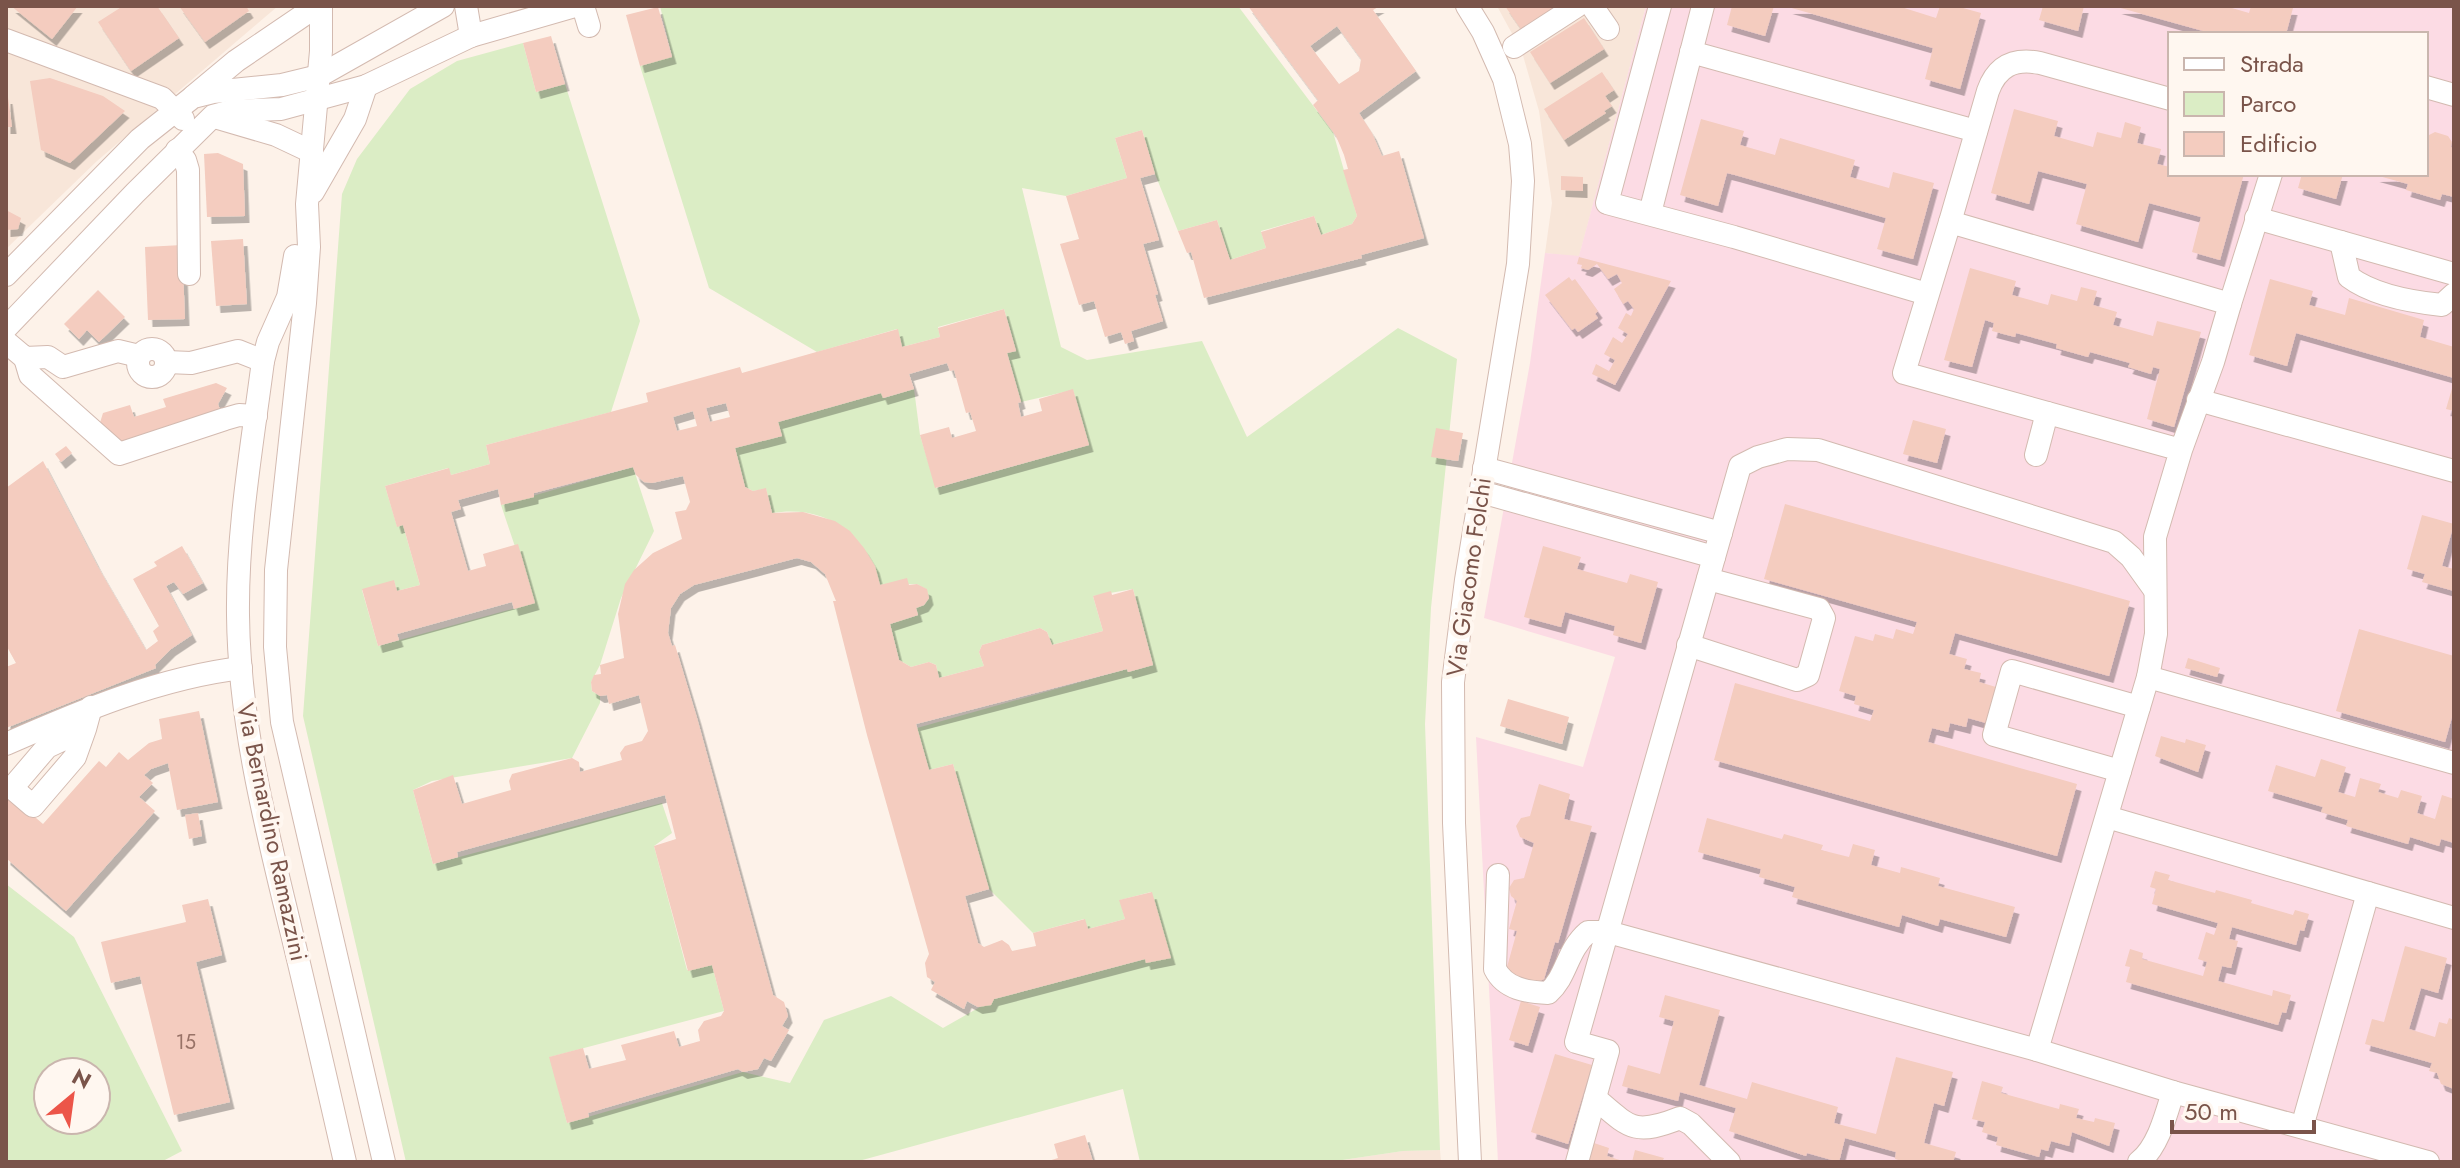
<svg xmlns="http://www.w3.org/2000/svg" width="2460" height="1168" viewBox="0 0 2460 1168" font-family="Jost,sans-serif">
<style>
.residential{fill:#f8e6d9}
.medical{fill:#fcdbe4;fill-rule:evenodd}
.green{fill:#dbedc5;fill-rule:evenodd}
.building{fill:#f4ccbf;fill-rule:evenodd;filter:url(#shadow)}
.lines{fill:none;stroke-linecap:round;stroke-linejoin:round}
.minor-casing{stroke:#d3bab0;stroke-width:24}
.minor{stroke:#fff;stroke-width:22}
.labels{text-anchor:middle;stroke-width:8;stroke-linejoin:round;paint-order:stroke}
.number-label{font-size:20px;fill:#987267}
.street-label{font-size:24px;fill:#7a544a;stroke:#fff7f0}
</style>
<defs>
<filter id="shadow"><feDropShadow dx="4.5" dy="7" stdDeviation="0" flood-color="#0004"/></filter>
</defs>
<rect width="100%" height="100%" fill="#fdf2e9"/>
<!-- residential -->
<g class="residential">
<polygon points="6,6 278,6 97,161 6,249"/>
<polygon points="1497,6 1646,6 1579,257 1545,253 1552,203 1539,111 1522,52"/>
<polygon points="1440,1150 1441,1162 1329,1162 1403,1151"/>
</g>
<!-- medical -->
<path class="medical" d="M1646,6H2454V1162H1498L1476,737L1583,767L1615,657L1484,618L1530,363L1545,253L1579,256ZM2170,34H2426V174H2170Z"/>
<!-- green -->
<g class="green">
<path d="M660,6H1238L1333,132L1357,216L1352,224L1321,235L1314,216L1261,231L1266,248L1230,260L1217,220L1178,231L1155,174L1142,130L1115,138L1127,178L1066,196L1022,188L1061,347L1087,360L1202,341L1247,437L1398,328L1457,359L1431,608L1425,724L1440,1150L1403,1151L1329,1162H1140L1123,1089L855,1162H406L303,716L342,194L357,159L410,89L457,61L523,43L536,92L565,84L640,321L611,412L486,445L490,464L451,475L448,468L385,486L397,526L403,525L420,585L397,591L394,581L362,590L378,646L534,603L501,505L633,467L654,531L621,598L600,665L591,682L592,691L600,696V703L572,758L432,781L413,790L433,864L662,803L672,833L654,846L687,970L712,965L724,1011L550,1057L567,1123L743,1072L790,1083L824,1020L891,996L943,1028L994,999L1145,959L1170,958L1151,892L1120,900L1125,919L1088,929L1084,919L1033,933L989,889L953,764L929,770L917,728L1127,669L1128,672L1153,665L1133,589L1093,596L1103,631L1052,645L1047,632L1040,628L982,645L979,652L984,666L939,678L936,665L929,662L911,667L899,660L890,624L918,615L916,608L924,605L929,598L926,589L917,584L880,585C867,534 826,504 772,513L766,489L753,491L745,487L735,448L782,436L778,422L881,393L884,398L914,389L920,435L936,488L1089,445L1073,390L1021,402L1007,353L1016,351L1004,309L938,327L940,337L902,347L897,329L817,352L709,288L640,66L672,56Z"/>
<path d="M6,884L74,937L182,1151L161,1162H6ZM48,1072H96V1120H48Z"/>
</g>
<!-- building -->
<g class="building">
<polygon points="11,6 78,6 52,39"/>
<polygon points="123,6 157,6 179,38 131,71 98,22"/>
<polygon points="179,6 246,6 249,11 205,42"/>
<path d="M1248,6H1380L1373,10L1416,71L1359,113L1372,133L1382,156L1399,151L1424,238L1361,255L1362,258L1204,298L1191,252L1187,253L1178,231L1217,220L1230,260L1266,248L1261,232L1314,216L1321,235L1352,224L1357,216L1343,170L1348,169L1344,155L1336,136L1313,105L1318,100ZM1337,26L1361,59L1359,71L1339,84L1310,46Z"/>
<polygon points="1505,6 1562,6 1523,32"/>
<polygon points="1732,6 1774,6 1765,36 1727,25"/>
<polygon points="1898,6 1936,18 1940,6 1956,6 1981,13 1960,89 1925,79 1933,48 1788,7"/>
<polygon points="2043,6 2084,6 2078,31 2039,20"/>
<polygon points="2225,6 2249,13 2251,6 2293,8 2286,34 2214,34 2117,7"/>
<polygon points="658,7 672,57 640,66 626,15"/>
<polygon points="1584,18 1604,49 1550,83 1530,52"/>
<polygon points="551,36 565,84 536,92 523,43"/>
<polygon points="1602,72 1614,90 1605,96 1612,106 1604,111 1606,113 1564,140 1544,109"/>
<polygon points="50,78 103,96 125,111 70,163 41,150 30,81"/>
<polygon points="6,97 8,97 12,127 6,127"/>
<polygon points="2014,109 2058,121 2054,136 2093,147 2097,132 2121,138 2125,122 2141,127 2137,143 2161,149 2157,164 2170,167 2170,174 2244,174 2220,260 2192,252 2201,217 2149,203 2138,242 2076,224 2087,184 2038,171 2029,204 1991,193"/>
<polygon points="1701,119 1744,131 1740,145 1775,155 1780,138 1855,160 1850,177 1889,188 1893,172 1934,183 1913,259 1877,249 1886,218 1735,175 1727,173 1718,206 1680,195"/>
<polygon points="1142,130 1155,174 1140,178 1159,240 1143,244 1158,294 1155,295 1163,321 1131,331 1134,341 1125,344 1121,332 1105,337 1094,301 1079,305 1060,244 1079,239 1066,196 1127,178 1115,138"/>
<polygon points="2435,132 2448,136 2452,142 2451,147 2454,148 2454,197 2442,194 2440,200 2406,190 2408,184 2375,175 2426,174 2426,141 2427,136"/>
<polygon points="218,153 243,164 245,216 207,217 204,154"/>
<polygon points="2302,174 2343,174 2336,199 2298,188"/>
<polygon points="1561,176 1583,177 1583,191 1561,190"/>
<polygon points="6,210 21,218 18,229 6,230"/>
<polygon points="243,239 247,304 216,306 211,241"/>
<polygon points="182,245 185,319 148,320 145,247"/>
<polygon points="1579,257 1671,281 1615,385 1592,374 1596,364 1609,371 1615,360 1604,354 1613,337 1622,343 1628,334 1618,328 1626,313 1631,316 1634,309 1628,301 1623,304 1614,289 1622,283 1617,274 1608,279 1597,264 1588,270 1581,268 1582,265 1577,264"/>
<polygon points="1970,268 2016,281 2012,295 2048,305 2051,294 2077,301 2081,287 2097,291 2093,305 2117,312 2113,325 2153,336 2157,321 2201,332 2174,427 2147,419 2160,369 2153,367 2151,374 2128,367 2130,363 2090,352 2088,357 2056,348 2057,344 2016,333 2015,337 1992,331 1994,323 1985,320 1972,367 1944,360"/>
<polygon points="1569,277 1572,281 1575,279 1598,311 1595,314 1598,318 1578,332 1575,328 1572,330 1545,295"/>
<polygon points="2270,279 2313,291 2309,305 2345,315 2349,298 2424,320 2420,337 2454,347 2454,378 2296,333 2287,366 2249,355"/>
<polygon points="98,290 125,317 99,342 87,330 79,339 64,324"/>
<path d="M1004,309L1016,351L1007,353L1021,402L1018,403L1021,417L1042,411L1039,399L1073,389L1089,445L935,488L920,435L949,427L952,438L976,431L970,412L966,413L954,370L950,371L947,363L909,374L914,389L883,398L881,393L778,422L782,436L735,448L745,487L753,491L766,488L772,513L803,512L835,521L850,531L864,548L875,566L880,585L907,578L909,585L917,584L927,589L929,598L924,605L916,608L918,615L890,624L899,660L911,667L929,662L936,665L939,678L984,666L979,652L982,645L1040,628L1047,632L1052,645L1103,631L1093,596L1111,591L1112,595L1133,589L1153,665L1128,672L1127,669L916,724L929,770L953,764L989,889L965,896L978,943L984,947L1002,940L1009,945L1012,951L1036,946L1033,933L1085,919L1088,929L1125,919L1119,900L1152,892L1171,958L1146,963L1145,959L994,999L991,1005L978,1007L967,1001L964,1009L931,990L935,982L927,977L925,963L929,954L867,735L833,601H836L825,574L811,562L797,558L694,585L680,594L671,608L668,633L672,646L675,645L697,718L773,995L784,1002L788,1016L782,1026L789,1030L771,1061L764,1058L758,1069L743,1072L738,1069L588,1113L589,1117L567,1123L549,1057L583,1048L589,1069L626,1060L621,1045L674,1031L679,1047L700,1041L698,1030L704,1021L721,1016L724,1011L712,965L688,971L654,846L676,839L665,795L457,852L458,857L433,864L413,790L453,775L462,804L511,790L509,781L512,774L572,758L579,762L580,772L622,760L620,753L625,746L642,741L648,731L639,695L609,704L607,695L600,696L592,691L591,682L594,675L601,674L600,665L624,658L618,614L625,584L634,570L653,553L682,539L675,512L686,510L690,502L683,476L652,483L644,482L636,475L633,467L534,493V497L501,505L498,489L458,500L461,509L451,512L468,571L486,566L483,554L518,544L535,603L514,609L512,602L397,634L399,640L378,646L362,589L394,580L397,591L420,585L403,525L397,527L385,486L449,468L451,475L490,464L486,445L648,402L646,393L740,367L742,373L898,329L902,347L940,337L938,328ZM726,403L730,417L710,422L706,408ZM693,411L697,426L677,431L673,417Z"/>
<polygon points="216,383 227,388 218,404 222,415 120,448 99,426 103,413 130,405 134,417 166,407 163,399"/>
<polygon points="2453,385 2454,385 2454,411 2446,409"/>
<polygon points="1913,420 1946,429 1937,463 1903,454"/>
<polygon points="1436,428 1463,433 1458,461 1431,457"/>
<polygon points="66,446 72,453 61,462 55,454"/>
<polygon points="43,461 98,567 146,650 158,641 153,631 159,626 133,579 157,566 154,562 182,546 203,583 183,594 174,582 166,586 192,635 171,649 155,665 156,668 6,728 6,667 16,663 6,645 6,488"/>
<polygon points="1785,504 2130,601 2109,676 1955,633 1949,654 1967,659 1964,669 1981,673 1979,682 1996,687 1986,723 1968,718 1966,727 1950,723 1948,732 1932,728 1928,742 2077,784 2057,856 1714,760 1735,683 1870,721 1874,710 1854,704 1856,696 1839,691 1855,636 1873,641 1875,634 1893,639 1896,629 1913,634 1917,622 1764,579"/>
<polygon points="2422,515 2454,524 2442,566 2454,569 2454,591 2422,582 2425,574 2407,569"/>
<polygon points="1543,546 1581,557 1577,569 1627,583 1630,574 1658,582 1641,643 1613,635 1615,626 1565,612 1561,627 1524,617"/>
<polygon points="2359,629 2454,656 2454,710 2445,742 2336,711"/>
<polygon points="2188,658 2220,668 2217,677 2185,668"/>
<polygon points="1508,699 1569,717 1562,744 1500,726"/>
<polygon points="199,711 218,802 177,810 168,763 151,769 144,775 153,783 139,797 155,811 66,911 6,858 6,792 43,824 99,761 106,767 119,752 128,760 149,743 162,739 159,719"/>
<polygon points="2161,736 2185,743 2186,739 2206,745 2198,772 2155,756"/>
<polygon points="2321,759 2346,767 2338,792 2355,797 2360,778 2381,784 2378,792 2398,798 2401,790 2422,796 2417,813 2435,819 2442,795 2454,799 2454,843 2441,839 2439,846 2410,837 2408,844 2346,826 2348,820 2321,812 2323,807 2268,791 2276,765 2315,777"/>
<polygon points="1539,784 1570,794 1564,819 1592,826 1558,943 1555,942 1544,979 1538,982 1510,974 1507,967 1517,931 1509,929 1517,901 1511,896 1509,888 1514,880 1524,878 1534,843 1520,837 1516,826 1521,818 1530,816"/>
<polygon points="198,813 202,836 189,839 185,815"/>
<polygon points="1707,818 1782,839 1784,834 1823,845 1821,850 1849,857 1853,844 1875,850 1871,865 1900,873 1901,867 1940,878 1938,886 2015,907 2006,937 1940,919 1938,926 1902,915 1899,927 1792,897 1795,887 1759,877 1761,869 1698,852"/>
<polygon points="2155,871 2170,875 2168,880 2215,893 2216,890 2252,900 2251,903 2293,915 2295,910 2309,914 2304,931 2300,930 2296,945 2232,927 2229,939 2238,941 2231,968 2222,966 2218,981 2272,996 2273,990 2291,995 2286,1013 2282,1012 2278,1025 2126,982 2130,967 2125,966 2130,949 2143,953 2142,959 2203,976 2207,962 2198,959 2206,932 2214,935 2218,923 2152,904 2156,889 2150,887"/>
<polygon points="208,899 222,955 196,962 230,1102 174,1115 140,976 111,983 101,942 186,922 182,905"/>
<polygon points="2405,946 2447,958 2438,993 2421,988 2409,1029 2435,1037 2439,1022 2447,1024 2449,1018 2454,1020 2454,1089 2441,1084 2437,1073 2429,1071 2432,1063 2365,1044 2372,1019 2384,1022"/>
<polygon points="1665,995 1720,1010 1699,1085 1747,1099 1752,1082 1838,1107 1834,1123 1876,1134 1896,1057 1953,1072 1944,1106 1934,1103 1924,1143 1956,1152 1953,1162 1905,1162 1895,1159 1896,1152 1845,1138 1839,1162 1807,1153 1806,1156 1729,1131 1736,1108 1680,1092 1678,1101 1622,1086 1628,1065 1660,1074 1674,1021 1659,1017"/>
<polygon points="1521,1001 1540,1007 1528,1046 1509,1040"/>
<polygon points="1555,1054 1592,1065 1568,1144 1531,1132"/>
<polygon points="1982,1081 2003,1087 2001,1093 2059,1109 2060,1104 2079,1109 2076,1118 2094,1122 2095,1118 2115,1123 2109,1146 2072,1132 2069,1146 2051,1141 2048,1151 2041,1149 2039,1157 1996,1145 1998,1137 1982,1132 1985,1122 1972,1119"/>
<polygon points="1085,1135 1093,1162 1045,1162 1058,1158 1054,1144"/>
<polygon points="1594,1143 1609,1148 1607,1156 1626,1162 1588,1162"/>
<polygon points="1635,1150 1664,1158 1662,1162 1632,1162"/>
</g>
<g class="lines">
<!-- minor casing -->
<g class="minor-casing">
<g id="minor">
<polyline points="321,6 321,51 307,204 309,247 305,303 276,570 275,647 282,722 384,1162"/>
<polyline points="466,6 471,36"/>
<polyline points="583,6 589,26"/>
<polyline points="1467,6 1483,32 1504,79 1520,144 1523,181 1518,264 1466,580 1453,682 1454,823 1470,1162"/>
<polyline points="1592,6 1608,29"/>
<polyline points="1660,6 1607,203 1734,237 1927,294"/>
<polyline points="6,40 162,98 183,119"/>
<polyline points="1514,47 1577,6"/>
<polyline points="1691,52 1976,131"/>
<polyline points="2426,87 2454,95"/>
<polyline points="194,96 236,61 317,6"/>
<polyline points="218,118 276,135 312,152"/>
<polyline points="177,150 185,160 188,170 189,274"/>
<polyline points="313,192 355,119 366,86"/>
<polyline points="1650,213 1703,6"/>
<polyline points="2256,218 2454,274"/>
<path d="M1950,222L1988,91C1997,66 2014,58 2040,63L2170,99"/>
<path d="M2341,242L2349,277C2373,295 2412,302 2442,305L2454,294"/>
<path d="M295,256L288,297L268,342L263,361C252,446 237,530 238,615C239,720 265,824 290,926C309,1004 327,1083 345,1162"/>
<polyline points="6,275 140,139 193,97 213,92 282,85 319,76 443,6"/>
<polyline points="2230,304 2271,174"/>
<polyline points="6,328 135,193 213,116 232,111 281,109 366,86 471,36 575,6"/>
<polyline points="6,342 25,358 48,357 63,367 118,351 139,356"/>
<circle cx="152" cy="363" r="14"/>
<polyline points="25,358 30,375 119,454 225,419 239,415 256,416"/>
<polyline points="167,362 191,363 238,351 263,361"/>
<polyline points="2198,400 2454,471"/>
<polyline points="2036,455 2047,413"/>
<polyline points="1484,468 1721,533"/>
<polyline points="1481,492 1714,557"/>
<polyline points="1688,645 1797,680 1808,675 1824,618 1819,609 1708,579"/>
<polyline points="2148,677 2454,763"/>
<polyline points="85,729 75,757 33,806 12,788 47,747 85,729 91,707"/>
<path d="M6,744C81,711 159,678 241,668"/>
<polyline points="2120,771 1994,735 2012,671 2139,707"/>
<polyline points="2107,817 2454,918"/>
<path d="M1498,875L1495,969C1505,989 1527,992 1548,993C1568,975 1566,951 1588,932H1608L2037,1050L2173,1092L2428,1162"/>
<polyline points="2037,1050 2148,677 2156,634 2155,537 2181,450 2213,362 2230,304 1950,222 1904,373 2181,450"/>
<path d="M1595,1098C1630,1128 1634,1136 1680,1118L1691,1124L1729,1162"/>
<polyline points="2302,1127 2368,893"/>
<polyline points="1577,1162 1608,1051 1576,1042 1740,466 1758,457 1787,449 1818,450 2114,542 2131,557 2154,589"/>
<path d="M2139,1162C2158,1147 2166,1115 2173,1092"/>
</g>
</g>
<!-- minor -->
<use href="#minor" class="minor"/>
</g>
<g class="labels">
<!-- number labels -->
<g class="number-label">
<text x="186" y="1049">15</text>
</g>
<!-- street labels -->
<g class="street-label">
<text transform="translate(1469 577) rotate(-82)" y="8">Via Giacomo Folchi</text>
<text transform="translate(272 832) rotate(78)" y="8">Via Bernardino Ramazzini</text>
</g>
</g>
<!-- border -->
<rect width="2460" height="1168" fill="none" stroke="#7a544a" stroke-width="16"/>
<!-- legend -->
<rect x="2168" y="32" width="260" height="144" fill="#fff7f0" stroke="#cab6ae" stroke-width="2"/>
<rect x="2184" y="58" width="40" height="12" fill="#ffffff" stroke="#cab6ae" stroke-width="2"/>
<text x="2240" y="72" font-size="24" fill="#7a544a">Strada</text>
<rect x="2184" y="92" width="40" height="24" fill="#dbedc5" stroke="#cab6ae" stroke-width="2"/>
<text x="2240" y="112" font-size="24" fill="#7a544a">Parco</text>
<rect x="2184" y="132" width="40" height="24" fill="#f4ccbf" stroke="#cab6ae" stroke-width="2"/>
<text x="2240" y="152" font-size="24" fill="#7a544a">Edificio</text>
<!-- north arrow -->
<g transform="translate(72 1096) rotate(29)"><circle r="38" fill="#fff7f0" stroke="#cab6ae" stroke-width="2"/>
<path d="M0-6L14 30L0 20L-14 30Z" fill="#ec5549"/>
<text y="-12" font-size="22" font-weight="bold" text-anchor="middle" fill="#7a544a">N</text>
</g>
<!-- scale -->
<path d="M2172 1120v12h142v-12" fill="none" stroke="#7a544a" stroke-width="4"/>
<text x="2184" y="1120" font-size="24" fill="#7a544a" stroke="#fff7f0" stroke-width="6" paint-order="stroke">50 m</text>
</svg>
